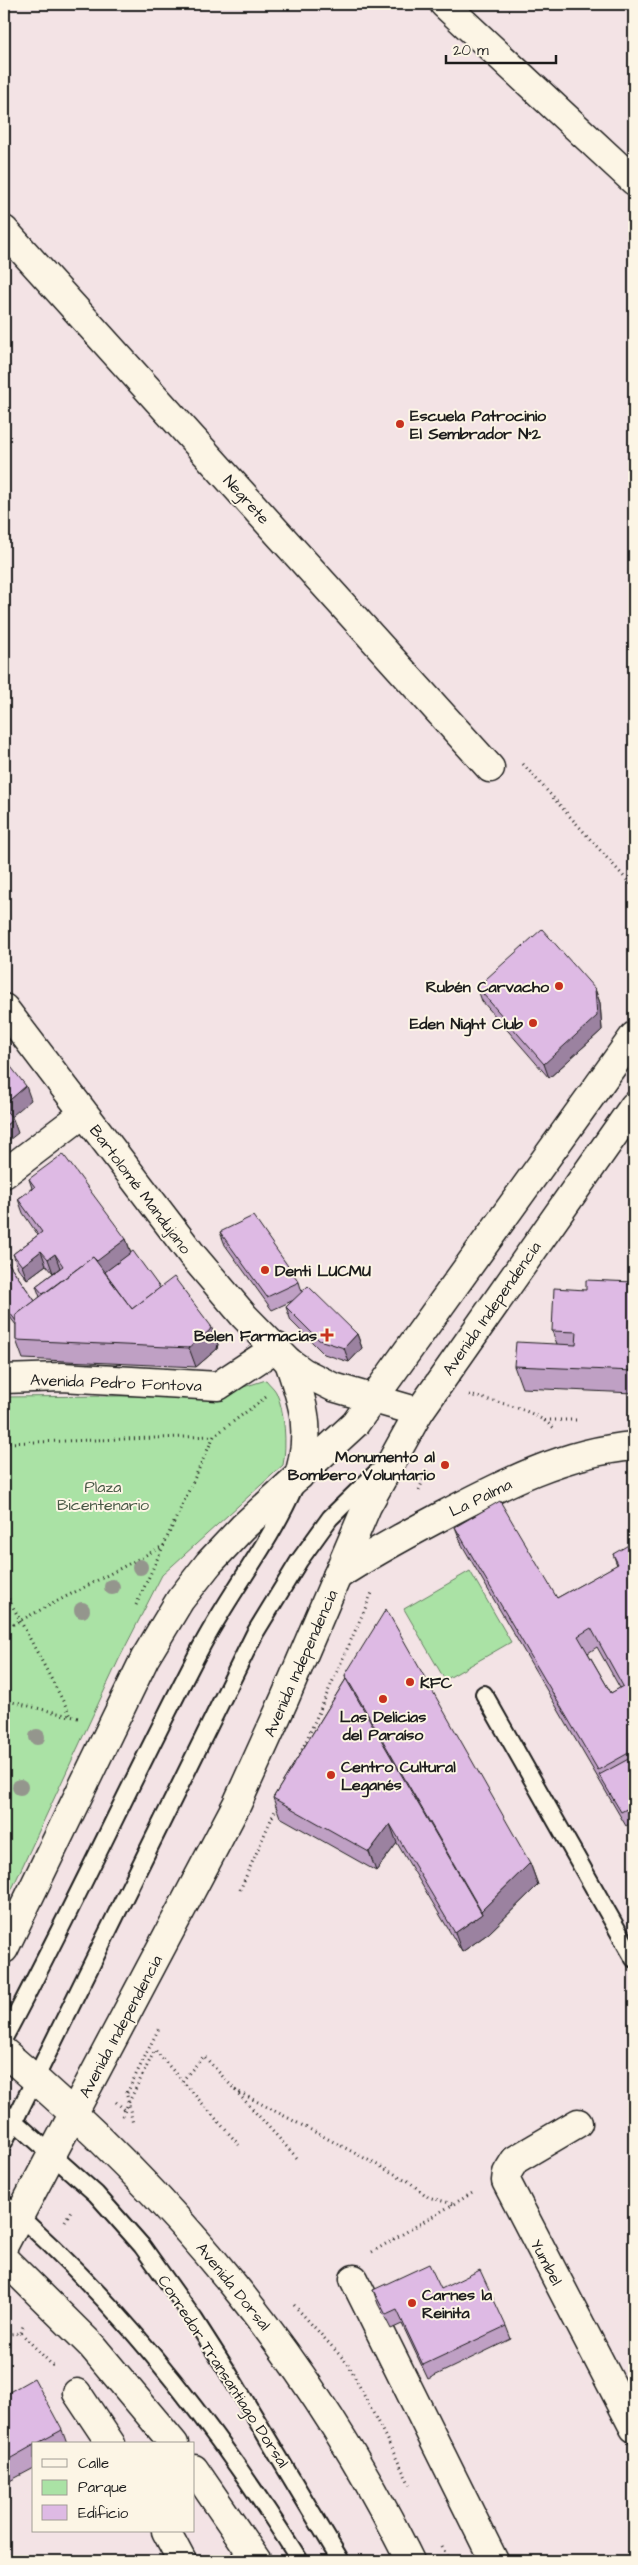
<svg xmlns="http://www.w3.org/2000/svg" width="638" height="2565" viewBox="0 0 638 2565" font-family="'Architects Daughter',sans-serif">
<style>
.green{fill:#aae2a5;stroke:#637f60}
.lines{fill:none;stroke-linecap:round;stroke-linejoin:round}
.service-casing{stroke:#1c1c1c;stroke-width:20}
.minor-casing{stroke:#1c1c1c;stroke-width:31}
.secondary-casing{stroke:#1c1c1c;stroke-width:31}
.primary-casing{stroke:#1c1c1c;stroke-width:31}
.path{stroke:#1c1c1c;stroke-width:3;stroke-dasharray:1 4;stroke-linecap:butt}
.service{stroke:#fcf5e5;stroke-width:16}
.minor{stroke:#fcf5e5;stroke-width:28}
.secondary{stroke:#fcf5e5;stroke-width:28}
.primary{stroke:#fcf5e5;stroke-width:28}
.tree{fill:#94968d}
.wall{fill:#bfa0c4;stroke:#1c1c1c;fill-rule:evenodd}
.shaded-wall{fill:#9b82a0;stroke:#1c1c1c}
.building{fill:#debae4;stroke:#1c1c1c;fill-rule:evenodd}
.poi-dot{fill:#c8321e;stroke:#fcf5e5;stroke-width:2}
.labels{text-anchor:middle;stroke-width:4;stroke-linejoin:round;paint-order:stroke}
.poi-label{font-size:16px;font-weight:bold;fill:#1c1c1c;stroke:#fcf5e5;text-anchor:start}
.street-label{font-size:16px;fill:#1c1c1c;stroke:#fcf5e5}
.park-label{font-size:16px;fill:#475745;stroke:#fcf5e5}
</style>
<rect width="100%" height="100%" fill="#f3e3e5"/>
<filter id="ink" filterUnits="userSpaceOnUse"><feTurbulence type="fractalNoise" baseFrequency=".02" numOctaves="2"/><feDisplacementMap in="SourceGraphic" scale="10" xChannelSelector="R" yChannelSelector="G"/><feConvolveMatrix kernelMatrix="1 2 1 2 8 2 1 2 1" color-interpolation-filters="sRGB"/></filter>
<g filter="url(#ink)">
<!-- green -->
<g class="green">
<path d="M266,1380C269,1384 274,1388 276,1392C285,1411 287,1445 283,1465L162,1575L119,1659L4,1906V1397L218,1395Z"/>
<polygon points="470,1571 511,1642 445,1680 404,1609"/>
</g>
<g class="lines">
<!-- service casing -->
<g class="service-casing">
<g id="service">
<polyline points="484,1694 634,1959"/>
<path d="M4,2038C72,1911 132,1779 199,1651C228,1595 269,1545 294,1488"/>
<polyline points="4,2112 96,2194 142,2246 194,2319 226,2369 341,2561"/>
<polyline points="4,2142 255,1633 299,1561 330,1518 376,1473"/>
<path d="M4,2203C121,2303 219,2431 300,2561"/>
</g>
</g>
<!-- minor casing -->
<g class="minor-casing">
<g id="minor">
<polyline points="444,4 634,181"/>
<polyline points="4,230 490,768"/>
<polyline points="4,1008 193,1256 244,1316 289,1362 303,1372 333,1387 419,1412"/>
<polyline points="4,1174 83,1114"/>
<path d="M289,1362C304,1406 312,1429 299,1476"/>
<polyline points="4,1379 62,1377 218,1386 277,1347"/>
<polyline points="578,2123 515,2160 507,2173 506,2181 634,2428"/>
<polyline points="354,2279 494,2561"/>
<polyline points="77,2393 111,2444"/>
<polyline points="166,2531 182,2561"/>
</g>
</g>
<!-- secondary casing -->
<g class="secondary-casing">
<path id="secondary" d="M337,1576C369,1555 402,1537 436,1519C499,1486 562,1452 634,1446"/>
</g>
<!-- primary casing -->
<g class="primary-casing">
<g id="primary">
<polyline points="4,1949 145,1658 180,1600 209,1563 243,1527 355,1424 634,1036"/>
<path d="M4,2052C174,2196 312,2361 410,2561"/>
<polyline points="4,2245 237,1804 285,1698 367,1506 419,1412 634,1106"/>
<polyline points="4,2259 92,2346 174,2444"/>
<polyline points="194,2469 257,2561"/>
</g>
</g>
<!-- path -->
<g class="path">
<polyline points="523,764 634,888"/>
<path d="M469,1395C500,1403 532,1408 555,1429"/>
<polyline points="545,1420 579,1420"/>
<polyline points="4,1443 214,1436"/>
<polyline points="419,1490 428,1468"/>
<polyline points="4,1590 71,1716"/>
<polyline points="136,1605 214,1436 266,1397"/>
<polyline points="4,1629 165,1545"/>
<polyline points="4,1700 78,1718"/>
<polyline points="298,1759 372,1593"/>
<polyline points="240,1890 277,1806"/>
<polyline points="182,2081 204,2056 297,2158"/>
<polyline points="235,2090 408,2181 428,2197 453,2204"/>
<polyline points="126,2091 133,2124"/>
<polyline points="127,2093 160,2026"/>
<polyline points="116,2102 125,2110"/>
<polyline points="122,2116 155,2050 239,2145"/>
<polyline points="65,2221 72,2209"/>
<polyline points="372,2252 474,2192"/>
<polyline points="294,2305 348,2364 411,2487"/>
<polyline points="4,2328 10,2334 21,2333 24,2323"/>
<polyline points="21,2333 55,2368"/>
<polyline points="442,2546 449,2561"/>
</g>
<!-- service -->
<use href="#service" class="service"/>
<!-- minor -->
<use href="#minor" class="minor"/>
<!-- secondary -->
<use href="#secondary" class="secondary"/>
<!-- primary -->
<use href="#primary" class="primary"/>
</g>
<!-- trees -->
<g class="tree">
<circle cx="140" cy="1567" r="8"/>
<circle cx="112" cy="1587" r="8"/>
<circle cx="82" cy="1610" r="8"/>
<circle cx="37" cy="1737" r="8"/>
<circle cx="20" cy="1787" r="8"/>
</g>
<!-- wall -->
<g class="wall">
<polygon points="477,987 595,989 600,1003 602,1030 549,1078 482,1001"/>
<polygon points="29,1179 126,1239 131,1253 160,1288 218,1344 217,1349 196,1367 23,1359 16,1340 16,1325 4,1309 4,1257 35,1301 40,1297 36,1286 60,1268 53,1273 46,1265 27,1279 18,1268 13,1254 38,1235 23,1213 18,1199 32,1188"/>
<polygon points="220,1232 299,1282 302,1292 357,1334 362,1348 349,1362 324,1354 291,1321 286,1307 294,1300 272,1310 225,1245"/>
<polygon points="634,1282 634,1393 522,1388 514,1366 557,1344 552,1331 586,1290"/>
<path d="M455,1527L557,1598L617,1565L613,1554L634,1548V1821L626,1826L462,1545ZM597,1647L620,1688L611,1693L588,1653Z"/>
<polygon points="345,1675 530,1863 538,1885 489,1933 462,1952 397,1843 376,1871 280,1817 273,1798 346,1679"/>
<polygon points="441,2289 506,2326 511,2339 428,2379 402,2324 391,2329 378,2304 373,2290"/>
<polygon points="4,2395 62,2430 67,2444 34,2444 34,2468 4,2484"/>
</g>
<!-- shaded-wall -->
<g class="shaded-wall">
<polygon points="595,989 600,1003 602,1030 549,1078 544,1064"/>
<polygon points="26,1086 31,1100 7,1120 4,1110 4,1105"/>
<polygon points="13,1119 18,1133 4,1144 4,1127"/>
<polygon points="126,1239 131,1253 51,1312 46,1298"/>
<polygon points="41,1251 46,1265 27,1279 22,1266"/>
<polygon points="55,1254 60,1268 53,1273 48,1259"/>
<polygon points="211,1326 218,1344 217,1349 196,1367 189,1348"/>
<polygon points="357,1334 362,1348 349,1362 344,1348"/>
<polygon points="390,1824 397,1843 376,1871 369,1852"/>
<polygon points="530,1863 538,1885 489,1933 462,1952 455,1933 482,1914 481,1911"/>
</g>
<!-- building -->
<g class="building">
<polygon points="542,929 595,989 597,1016 544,1064 477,987"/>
<polygon points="4,1058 26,1086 4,1105"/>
<polygon points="4,1108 13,1119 4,1127"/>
<polygon points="63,1154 126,1239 97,1261 93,1257 43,1294 36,1286 63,1266 55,1254 48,1259 41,1251 22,1266 13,1254 42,1232 18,1199 35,1187 29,1179"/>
<polygon points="253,1216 299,1282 267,1297 220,1232"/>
<polygon points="133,1251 160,1288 132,1309 105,1272"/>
<polygon points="4,1257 35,1301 16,1315 16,1321 4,1305"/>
<polygon points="93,1257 132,1309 174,1277 211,1326 210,1330 189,1348 16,1340 16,1315"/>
<polygon points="586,1280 634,1282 634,1371 514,1366 516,1342 576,1345 577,1332 552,1331 554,1288 586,1290"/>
<polygon points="308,1286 357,1334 344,1348 319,1340 286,1307"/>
<path d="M500,1501L557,1598L618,1564L613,1554L632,1543L634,1548V1728L632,1729L634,1733V1750L598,1770L455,1527ZM591,1628L623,1686L611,1693L578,1636Z"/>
<polygon points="386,1609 530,1863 481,1911 345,1675"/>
<polygon points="346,1679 482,1914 455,1933 390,1824 369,1852 273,1798"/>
<polygon points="634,1756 634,1805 621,1812 599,1775"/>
<polygon points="429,2264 441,2289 480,2270 506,2326 423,2365 397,2310 386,2315 373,2290"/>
<polygon points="34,2378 62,2430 36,2444 34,2444 34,2445 4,2462 4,2395"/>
</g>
</g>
<!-- markers -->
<g class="poi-dot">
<circle cx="400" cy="424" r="5"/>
<circle cx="559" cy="986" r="5"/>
<circle cx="533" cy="1023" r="5"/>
<circle cx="265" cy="1270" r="5"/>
<path d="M324.5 1327.5h5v5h5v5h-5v5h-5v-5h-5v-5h5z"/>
<circle cx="445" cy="1465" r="5"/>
<circle cx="410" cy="1682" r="5"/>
<circle cx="383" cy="1699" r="5"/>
<circle cx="331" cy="1775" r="5"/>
<circle cx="412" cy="2303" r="5"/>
</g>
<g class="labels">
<!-- poi labels -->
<g class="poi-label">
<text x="410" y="421">Escuela Patrocinio<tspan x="410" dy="18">El Sembrador N°2</tspan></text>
<text x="549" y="992" text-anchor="end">Rubén Carvacho</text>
<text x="523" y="1029" text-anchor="end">Eden Night Club</text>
<text x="275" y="1276">Denti LUCMU</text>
<text x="317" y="1341" text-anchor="end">Belen Farmacias</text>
<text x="435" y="1462" text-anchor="end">Monumento al<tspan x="435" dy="18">Bombero Voluntario</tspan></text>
<text x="420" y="1688">KFC</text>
<text x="383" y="1722" text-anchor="middle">Las Delicias<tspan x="383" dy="18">del Paraíso</tspan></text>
<text x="341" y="1772">Centro Cultural<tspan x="341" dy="18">Leganés</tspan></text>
<text x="422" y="2300">Carnes la<tspan x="422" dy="18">Reinita</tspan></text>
</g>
<!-- street labels -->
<g class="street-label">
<text transform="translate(247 499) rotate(48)" y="6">Negrete</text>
<text transform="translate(141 1189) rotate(53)" y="6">Bartolomé Mandujano</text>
<text transform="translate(491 1308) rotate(-55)" y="6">Avenida Independencia</text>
<text transform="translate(116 1382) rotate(2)" y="6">Avenida Pedro Fontova</text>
<text transform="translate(480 1497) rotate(-26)" y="6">La Palma</text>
<text transform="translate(300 1663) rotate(-66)" y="6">Avenida Independencia</text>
<text transform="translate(120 2026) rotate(-62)" y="6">Avenida Independencia</text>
<text transform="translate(547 2262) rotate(62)" y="6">Yumbel</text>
<text transform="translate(234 2286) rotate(51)" y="6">Avenida Dorsal</text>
<text transform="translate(224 2371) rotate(57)" y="6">Corredor Transantiago Dorsal</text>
</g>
<!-- park labels -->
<g class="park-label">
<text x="103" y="1492">Plaza<tspan x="103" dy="18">Bicentenario</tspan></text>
</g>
</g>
<!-- margin -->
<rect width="638" height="2565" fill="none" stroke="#fcf5e5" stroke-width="20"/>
<rect x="10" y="10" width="618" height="2545" fill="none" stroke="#1c1c1c" stroke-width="2" filter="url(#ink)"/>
<!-- legend -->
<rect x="32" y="2442" width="162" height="90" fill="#fcf5e5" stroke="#a29e95"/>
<rect x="42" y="2459" width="25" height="8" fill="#fcf5e5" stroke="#a29e95"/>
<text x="78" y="2468" font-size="15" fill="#1c1c1c">Calle</text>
<rect x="42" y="2480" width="25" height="15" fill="#aae2a5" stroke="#a29e95"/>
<text x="78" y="2492" font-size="15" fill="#1c1c1c">Parque</text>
<rect x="42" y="2505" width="25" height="15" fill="#debae4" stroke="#a29e95"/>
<text x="78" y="2518" font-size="15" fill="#1c1c1c">Edificio</text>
<!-- scale -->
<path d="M446 55v8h110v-8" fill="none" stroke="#1c1c1c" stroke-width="2.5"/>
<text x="453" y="55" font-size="15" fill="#1c1c1c" stroke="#fcf5e5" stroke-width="4" paint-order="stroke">20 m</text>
</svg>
